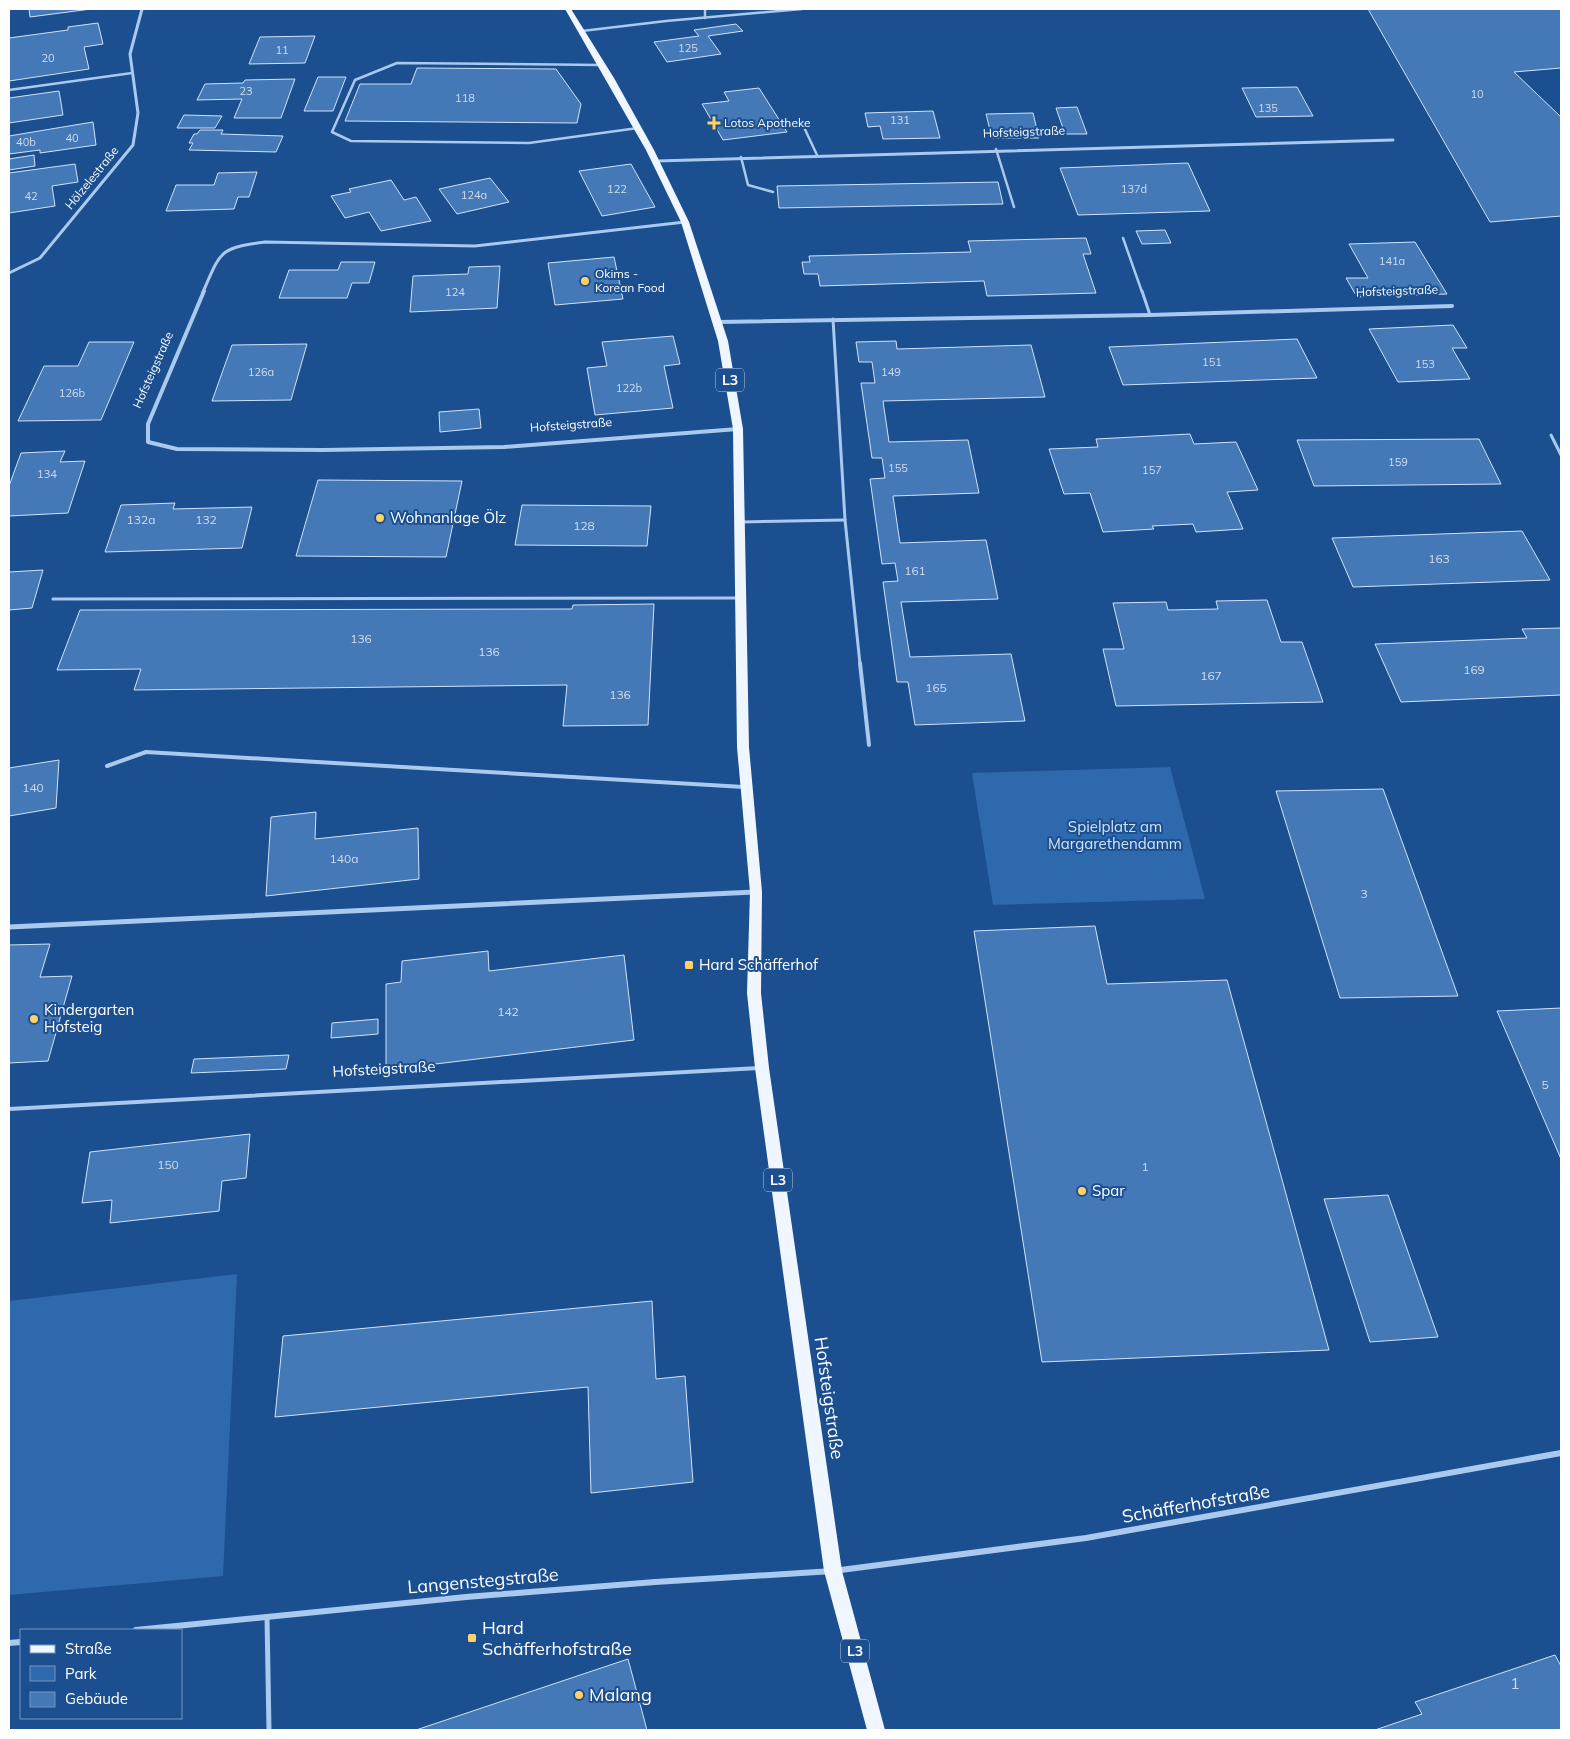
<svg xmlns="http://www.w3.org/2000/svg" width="1570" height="1739" viewBox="0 0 1570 1739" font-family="Mulish,sans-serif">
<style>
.green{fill:#2e69ad}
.building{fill:#4478b7;stroke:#cfe3fa}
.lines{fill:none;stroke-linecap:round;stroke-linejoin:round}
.service-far3{stroke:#a9c9ee;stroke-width:2.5}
.service-far2{stroke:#a9c9ee;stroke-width:3}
.service-far1{stroke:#a9c9ee;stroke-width:4}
.service{stroke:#a9c9ee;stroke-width:5}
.minor-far3{stroke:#a9c9ee;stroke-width:3}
.minor-far2{stroke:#a9c9ee;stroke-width:4}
.minor-far1{stroke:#a9c9ee;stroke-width:5}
.minor{stroke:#a9c9ee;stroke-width:6}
.primary{fill:#f0f6ff;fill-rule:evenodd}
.poi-dot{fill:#ffd166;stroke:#1b4f8f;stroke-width:2}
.labels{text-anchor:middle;stroke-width:4;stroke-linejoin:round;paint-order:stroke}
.far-number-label{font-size:11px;fill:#d0dded}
.far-poi-label{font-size:12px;fill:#fff;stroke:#1b4f8f;text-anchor:start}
.far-street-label{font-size:12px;fill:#fff;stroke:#1b4f8f}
.number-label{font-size:12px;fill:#d0dded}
.shield{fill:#1b4f8f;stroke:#bbcadd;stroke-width:1}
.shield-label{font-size:14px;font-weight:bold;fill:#fff}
.poi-label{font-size:15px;fill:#fff;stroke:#1b4f8f;text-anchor:start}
.park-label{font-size:15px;fill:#cfe3fa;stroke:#1b4f8f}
.street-label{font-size:15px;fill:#fff;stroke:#1b4f8f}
.near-number-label{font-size:15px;fill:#d0dded}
.near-street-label{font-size:18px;fill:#fff;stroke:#1b4f8f}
.near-poi-label{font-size:18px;fill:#fff;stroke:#1b4f8f;text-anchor:start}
</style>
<rect width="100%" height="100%" fill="#1b4f8f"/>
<!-- green -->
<g class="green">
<polygon points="1170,767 1205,899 993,905 972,773"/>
<polygon points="237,1274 223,1576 9,1595 9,1301"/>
</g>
<!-- building -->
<g class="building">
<polygon points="29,9 91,9 30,17"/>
<polygon points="1368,9 1561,9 1561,68 1514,72 1561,117 1561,216 1490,222"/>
<polygon points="98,23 103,44 84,47 89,69 9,81 9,38 68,30 68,27"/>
<polygon points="736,24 743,31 708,36 721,54 667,62 654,42 699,36 694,30"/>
<polygon points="315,36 305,63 249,64 260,37"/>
<polygon points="417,68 556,69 581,104 577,123 345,121 360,84 411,84"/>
<polygon points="318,77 346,77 333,111 304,111"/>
<polygon points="295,79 281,118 234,118 242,99 197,100 205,84 243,83 245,80"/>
<polygon points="1297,87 1313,116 1256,117 1242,88"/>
<polygon points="759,88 787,132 723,140 702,104 729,101 724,92"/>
<polygon points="59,91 63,115 9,123 9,98"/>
<polygon points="1077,107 1087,134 1065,134 1056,108"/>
<polygon points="933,111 940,138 883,139 880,126 868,127 865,113"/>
<polygon points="1033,113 1039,138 992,138 986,114"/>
<polygon points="184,115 222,116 215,128 177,128"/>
<polygon points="93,122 96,145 40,153 40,150 9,154 9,136"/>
<polygon points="200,130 223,130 221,134 283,136 276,152 189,150 193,143 189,143 194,134 197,134"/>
<polygon points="34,155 35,166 9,170 9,159"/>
<polygon points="1188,163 1210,211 1078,215 1060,168"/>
<polygon points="75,164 78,182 52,186 55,206 9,213 9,173"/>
<polygon points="631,164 655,207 602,216 579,171"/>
<polygon points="257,172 249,197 238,197 234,209 166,211 176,185 214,185 218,173"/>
<polygon points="490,178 509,202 457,214 439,189"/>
<polygon points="391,180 404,200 416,197 431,221 381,231 369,212 345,218 331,196 351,192 349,189"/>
<polygon points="998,182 1003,204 779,208 777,186"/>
<polygon points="1165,230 1171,243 1142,244 1136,231"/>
<polygon points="1086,238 1091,254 1083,254 1096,293 987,296 984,281 820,286 818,274 804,274 802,262 810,262 809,256 971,252 968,241"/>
<polygon points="1415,242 1447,294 1357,297 1346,278 1368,278 1349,244"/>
<polygon points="614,257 623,299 555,305 548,263"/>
<polygon points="341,262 375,262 369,283 352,283 347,298 279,298 289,270 338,270"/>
<polygon points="500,266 497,308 410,312 413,276 468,274 469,267"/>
<polygon points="1453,325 1467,348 1452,348 1470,379 1398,382 1369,329"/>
<polygon points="673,336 680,364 664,366 673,408 595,415 587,368 607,366 602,342"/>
<polygon points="1297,339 1317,378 1123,385 1109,347"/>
<polygon points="896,341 897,349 1031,345 1045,397 883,401 889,442 968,440 979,493 893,496 900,543 986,540 998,599 901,602 910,657 1011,654 1025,721 915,725 908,682 897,682 883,582 898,581 895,563 882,564 870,479 885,478 882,458 872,458 861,383 875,383 872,362 859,362 856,342"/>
<polygon points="89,342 134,342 101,420 18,421 44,366 78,366"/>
<polygon points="307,344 291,400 212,401 232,345"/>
<polygon points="479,409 481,428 440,432 439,412"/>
<polygon points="1190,434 1194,444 1236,442 1258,490 1227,492 1243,529 1196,532 1193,524 1152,526 1154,529 1103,532 1090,493 1064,494 1049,449 1098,447 1096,439"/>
<polygon points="1479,439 1501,484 1314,486 1297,440"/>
<polygon points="65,451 60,462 85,461 68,513 9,516 9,486 21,453"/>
<polygon points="318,480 462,481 446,557 296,556"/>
<polygon points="175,503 173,509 252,507 242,548 105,552 121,505"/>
<polygon points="522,505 651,506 647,546 515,545"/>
<polygon points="1522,531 1550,580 1353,587 1332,538"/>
<polygon points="43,570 32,608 9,610 9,572"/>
<polygon points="1267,600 1281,642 1302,642 1323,702 1116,706 1103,649 1124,649 1113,603 1166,602 1168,610 1218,609 1216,601"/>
<polygon points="654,604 648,725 563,726 567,685 134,690 141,669 57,670 80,610 572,609 573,605"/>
<polygon points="1561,628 1561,695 1401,702 1375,644 1527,638 1522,629"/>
<polygon points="59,760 56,808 9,816 9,768"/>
<polygon points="1383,789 1458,996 1340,998 1276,791"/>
<polygon points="316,812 315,839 418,828 419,879 266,896 271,817"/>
<polygon points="1095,926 1107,984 1227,980 1329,1350 1042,1362 974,931"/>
<polygon points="50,944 40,977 72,976 48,1061 9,1063 9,945"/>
<polygon points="488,951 489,971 624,955 634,1040 386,1070 386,984 401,982 402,961"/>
<polygon points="1561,1008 1561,1159 1497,1011"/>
<polygon points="378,1019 378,1034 331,1038 332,1023"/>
<polygon points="289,1055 286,1069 191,1073 194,1059"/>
<polygon points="250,1134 246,1178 222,1181 219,1211 110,1223 112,1200 82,1203 90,1152"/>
<polygon points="1388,1195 1438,1337 1370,1342 1324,1199"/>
<polygon points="652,1301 656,1379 685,1376 693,1482 591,1493 588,1387 275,1417 283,1336"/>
<polygon points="1555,1655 1561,1666 1561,1730 1375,1730 1422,1714 1415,1702"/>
<polygon points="628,1659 647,1730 416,1730"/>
</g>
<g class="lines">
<!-- service-far3 -->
<g class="service-far3">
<polyline points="705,9 705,18"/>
<polyline points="582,31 666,21 802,9"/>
<polyline points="601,65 397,63 355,80 332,132 351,141 529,143 638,128"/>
<polyline points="9,90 132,73"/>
<polyline points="802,123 817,155"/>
<polyline points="996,149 1014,207"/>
<polyline points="741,157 748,185 773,192"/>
<polyline points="1123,238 1142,292"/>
</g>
<!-- service-far2 -->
<g class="service-far2">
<polyline points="1142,291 1150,315"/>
<polyline points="833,319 845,520 860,664"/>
<polyline points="1551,435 1561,455"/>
<polyline points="742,522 845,520"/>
<polyline points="53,599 739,598"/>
</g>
<!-- service-far1 -->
<g class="service-far1">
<polyline points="860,663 869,745"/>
<polyline points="107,766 146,752 744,787"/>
<polyline points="9,1109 759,1068"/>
</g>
<!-- service -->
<polyline class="service" points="267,1617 269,1730"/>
<!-- minor-far3 -->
<g class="minor-far3">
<polyline points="656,161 1393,140"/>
<polyline points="9,273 40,258 133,145 138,113 130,54 142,9"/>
<path d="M203,292C221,251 219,248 265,242L475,246L685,222"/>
</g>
<!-- minor-far2 -->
<g class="minor-far2">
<polyline points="204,291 148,424 148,442 177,449 323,450 504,447 738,429"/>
<polyline points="718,322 1150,315 1452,306"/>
</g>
<!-- minor-far1 -->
<polyline class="minor-far1" points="9,927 755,892"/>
<!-- minor -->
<g class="minor">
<polyline points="136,1630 466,1597 655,1582 833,1571 1086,1538 1561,1453"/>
<polyline points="9,1643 21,1642"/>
</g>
<!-- primary -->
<polygon class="primary" points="565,9 571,9 614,78 654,150 689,222 728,341 743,429 749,747 762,892 761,993 769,1068 842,1571 885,1730 867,1730 824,1571 755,1068 747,993 750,892 737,747 733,429 718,341 681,222 646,150"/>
</g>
<!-- markers -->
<g class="poi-dot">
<path d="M711.5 115.5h5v5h5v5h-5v5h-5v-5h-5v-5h5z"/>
<circle cx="585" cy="281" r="5"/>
<circle cx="380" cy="518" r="5"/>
<rect x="684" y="960" width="10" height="10" rx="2.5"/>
<circle cx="34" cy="1019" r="5"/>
<circle cx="1082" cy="1191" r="5"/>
<rect x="467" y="1633" width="10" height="10" rx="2.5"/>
<circle cx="579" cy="1695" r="5"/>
</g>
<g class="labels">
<!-- far-number labels -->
<g class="far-number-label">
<text x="688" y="52">125</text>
<text x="282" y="54">11</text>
<text x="48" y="62">20</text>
<text x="246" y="95">23</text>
<text x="1477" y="98">10</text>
<text x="465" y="102">118</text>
<text x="1268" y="112">135</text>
<text x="900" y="124">131</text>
<text x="72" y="142">40</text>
<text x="26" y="146">40b</text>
<text x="617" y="193">122</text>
<text x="1134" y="193">137d</text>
<text x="474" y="199">124a</text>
<text x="31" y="200">42</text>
<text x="1392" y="265">141a</text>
<text x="455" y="296">124</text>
<text x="1212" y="366">151</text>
<text x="1425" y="368">153</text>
<text x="261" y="376">126a</text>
<text x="891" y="376">149</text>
<text x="629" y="392">122b</text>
<text x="72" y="397">126b</text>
<text x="1398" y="466">159</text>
<text x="898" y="472">155</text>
<text x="1152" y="474">157</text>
<text x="47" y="478">134</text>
</g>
<!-- far-poi labels -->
<g class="far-poi-label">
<text x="724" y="127">Lotos Apotheke</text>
<text x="595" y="278">Okims -<tspan x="595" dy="14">Korean Food</tspan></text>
</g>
<!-- far-street labels -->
<g class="far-street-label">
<text transform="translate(1024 132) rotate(-2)" y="4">Hofsteigstraße</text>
<text transform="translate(92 178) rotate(-51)" y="4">Hölzelestraße</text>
<text transform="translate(1397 291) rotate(-2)" y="4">Hofsteigstraße</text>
<text transform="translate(153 370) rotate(-66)" y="4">Hofsteigstraße</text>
<text transform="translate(571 425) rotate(-4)" y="4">Hofsteigstraße</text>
</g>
<!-- number labels -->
<g class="number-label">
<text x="141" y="524">132a</text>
<text x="206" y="524">132</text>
<text x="584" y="530">128</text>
<text x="1439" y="563">163</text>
<text x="915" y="575">161</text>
<text x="361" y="643">136</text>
<text x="489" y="656">136</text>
<text x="1474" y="674">169</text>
<text x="1211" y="680">167</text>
<text x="936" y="692">165</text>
<text x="620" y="699">136</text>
<text x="33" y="792">140</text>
<text x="344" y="863">140a</text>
<text x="1364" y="898">3</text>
<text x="508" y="1016">142</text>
<text x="1545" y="1089">5</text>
<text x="168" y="1169">150</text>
<text x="1145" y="1171">1</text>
</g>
<!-- shield labels -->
<g class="shield">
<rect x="716" y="368.5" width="28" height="23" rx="4"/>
<rect x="764" y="1168.5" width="28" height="23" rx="4"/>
<rect x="841" y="1639.5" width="28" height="23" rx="4"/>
</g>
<g class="shield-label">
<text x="730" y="385">L3</text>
<text x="778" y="1185">L3</text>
<text x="855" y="1656">L3</text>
</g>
<!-- poi labels -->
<g class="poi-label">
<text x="390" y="523">Wohnanlage Ölz</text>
<text x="699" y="970">Hard Schäfferhof</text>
<text x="44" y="1015">Kindergarten<tspan x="44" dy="17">Hofsteig</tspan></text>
<text x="1092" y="1196">Spar</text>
</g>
<!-- park labels -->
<g class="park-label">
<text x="1115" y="832">Spielplatz am<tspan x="1115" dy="17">Margarethendamm</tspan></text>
</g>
<!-- street labels -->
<g class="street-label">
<text transform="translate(384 1069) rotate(-3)" y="5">Hofsteigstraße</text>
</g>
<!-- near-number labels -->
<g class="near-number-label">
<text x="1515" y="1689">1</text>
</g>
<!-- near-street labels -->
<g class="near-street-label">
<text transform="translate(829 1398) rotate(82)" y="6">Hofsteigstraße</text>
<text transform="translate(1196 1504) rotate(-10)" y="6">Schäfferhofstraße</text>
<text transform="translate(483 1581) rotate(-5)" y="6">Langenstegstraße</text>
</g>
<!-- near-poi labels -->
<g class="near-poi-label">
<text x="482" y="1634">Hard<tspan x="482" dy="21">Schäfferhofstraße</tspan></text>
<text x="589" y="1701">Malang</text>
</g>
</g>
<!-- border -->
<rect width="1570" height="1739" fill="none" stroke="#ffffff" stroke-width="20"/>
<!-- legend -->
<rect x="20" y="1629" width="162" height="90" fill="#1b4f8f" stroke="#7695bc"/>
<rect x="30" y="1645" width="25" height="8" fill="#f0f6ff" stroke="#7695bc"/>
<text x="65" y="1654" font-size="15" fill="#ffffff">Straße</text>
<rect x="30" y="1666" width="25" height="15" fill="#2e69ad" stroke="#7695bc"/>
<text x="65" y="1679" font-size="15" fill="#ffffff">Park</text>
<rect x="30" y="1692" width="25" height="15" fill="#4478b7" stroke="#7695bc"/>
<text x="65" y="1704" font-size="15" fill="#ffffff">Gebäude</text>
</svg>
